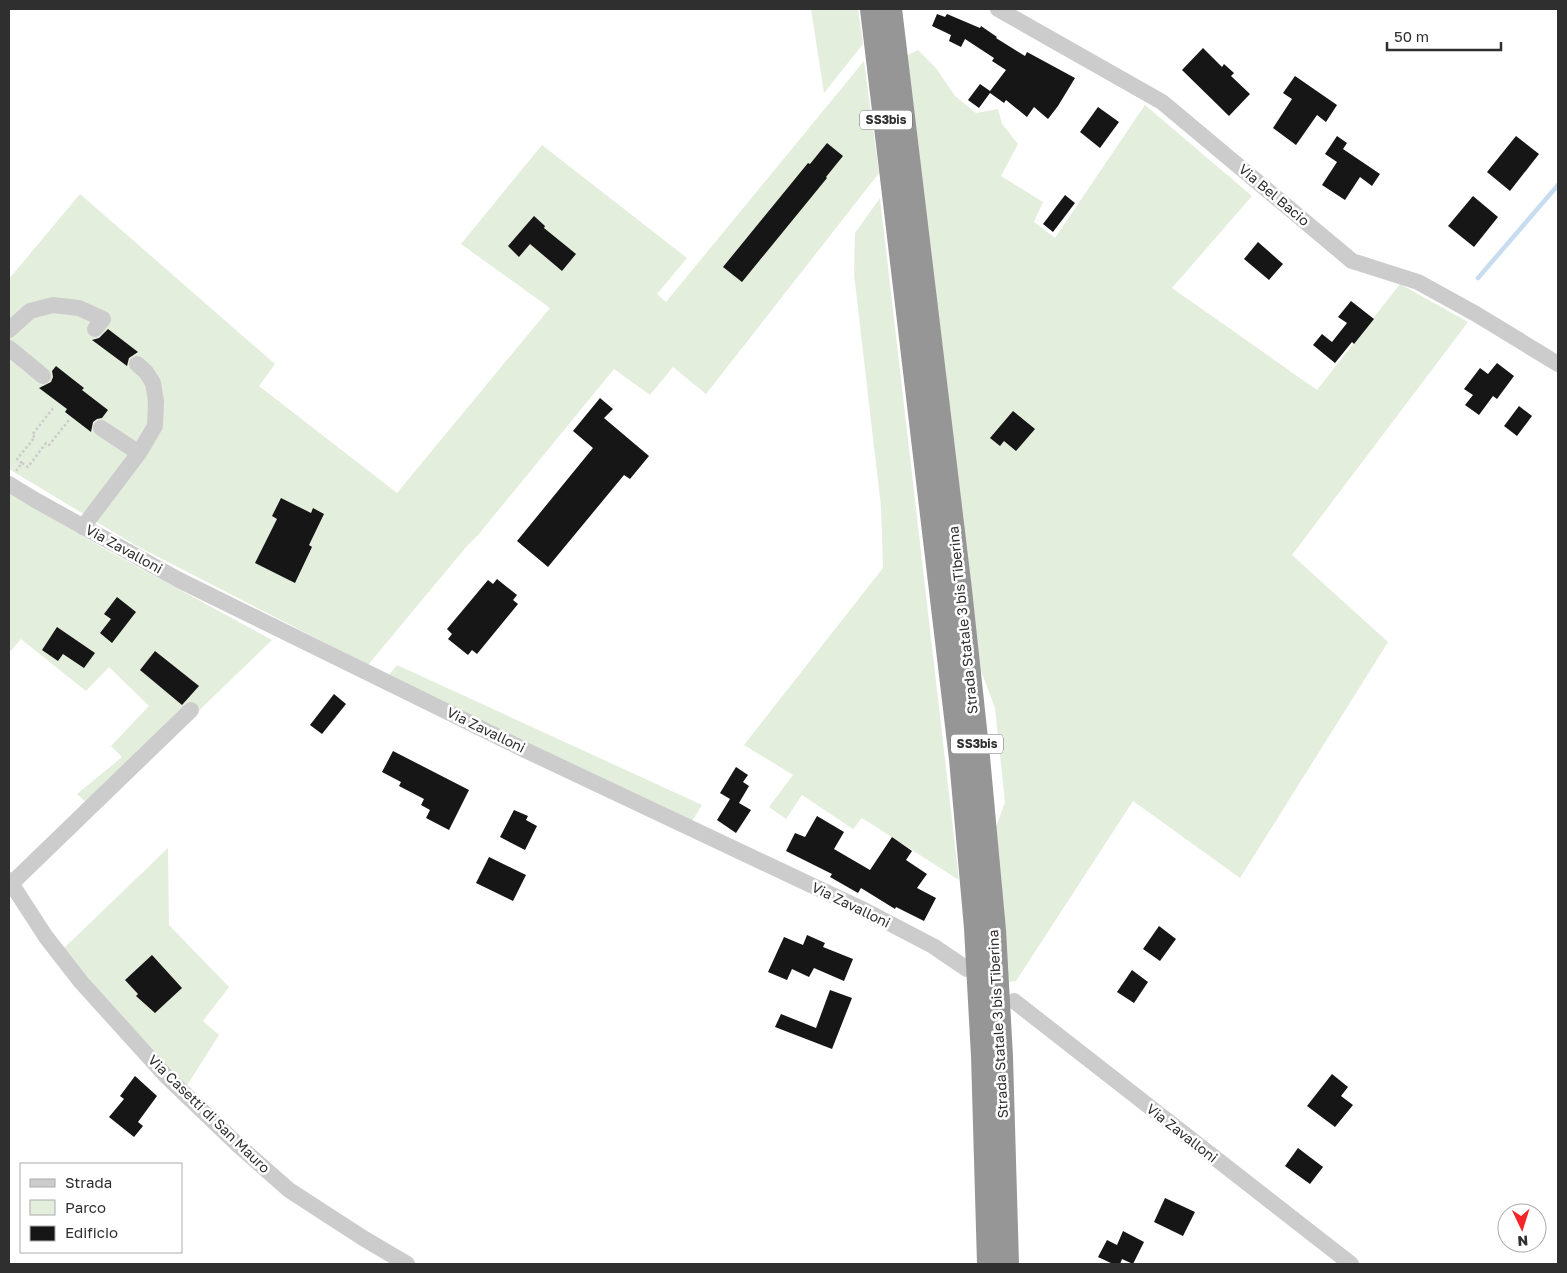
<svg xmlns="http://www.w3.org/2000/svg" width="1567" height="1273" viewBox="0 0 1567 1273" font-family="'Golos Text',sans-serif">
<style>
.green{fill:#e4eedc}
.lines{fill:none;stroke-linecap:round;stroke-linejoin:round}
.stream{stroke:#c7ddef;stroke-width:4.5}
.building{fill:#161616}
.path{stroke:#ccc;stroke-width:2.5;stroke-dasharray:2.5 2.5;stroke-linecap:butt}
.minor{stroke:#ccc;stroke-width:16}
.highway{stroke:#969696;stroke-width:24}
.labels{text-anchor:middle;stroke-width:5;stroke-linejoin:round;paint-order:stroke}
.shield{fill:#fff;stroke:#6d6d6d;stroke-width:1}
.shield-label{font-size:12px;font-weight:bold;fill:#2f2f2f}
.street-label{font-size:14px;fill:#2f2f2f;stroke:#fff}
</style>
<rect width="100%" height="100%" fill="#fff"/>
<!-- green -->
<g class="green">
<polygon points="811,9 858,9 863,44 824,93"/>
<polygon points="918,50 936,68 955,96 976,113 998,109 1002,124 1018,144 1001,176 1043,202 1034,222 1055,238 1145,105 1252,196 1172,288 1317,390 1400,284 1468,322 1292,555 1388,642 1240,878 1133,801 1016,981 1006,982 996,827 1005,802 995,708 977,660 906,56"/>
<polygon points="864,61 879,173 706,394 673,367 650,395 614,369 478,535 466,547 368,665 135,545 9,469 9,279 80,194 275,364 259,386 397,493 550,308 461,244 542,145 687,258 657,294 666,302"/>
<polygon points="880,198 959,880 862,818 853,829 802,795 786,819 769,807 793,775 744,745 883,568 881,507 854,274 855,233"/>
<polygon points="9,491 103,548 272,640 95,811 77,794 122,757 111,746 149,706 109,667 86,691 21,639 9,653"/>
<polygon points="397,665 702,805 692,821 388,676"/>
<polygon points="168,848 169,925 229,987 203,1021 219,1035 184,1090 61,951"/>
</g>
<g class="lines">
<!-- stream -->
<polyline class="stream" points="1478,278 1558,185"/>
</g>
<!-- building -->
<g class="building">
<polygon points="937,14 945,17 947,14 980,28 981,26 997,37 996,38 1025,56 1027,52 1075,78 1058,106 1048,119 1034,107 1027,117 1006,100 1004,103 990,93 979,108 968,100 980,84 990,91 1006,70 992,61 994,58 965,39 961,47 949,41 951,35 932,26"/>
<polygon points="1203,48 1222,67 1224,64 1234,73 1231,76 1250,94 1229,116 1182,70"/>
<polygon points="1295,76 1337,105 1326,122 1317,115 1296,145 1273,128 1292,99 1283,93"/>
<polygon points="1098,107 1119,122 1100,148 1080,132"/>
<polygon points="1337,136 1347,143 1343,149 1380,174 1372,186 1360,177 1345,200 1322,185 1337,162 1325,154"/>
<polygon points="1516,136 1539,154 1510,191 1487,172"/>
<polygon points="827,143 843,156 826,177 827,178 742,282 723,267 808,163 810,164"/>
<polygon points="1065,195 1075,203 1053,232 1043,224"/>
<polygon points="1473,196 1498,217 1474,247 1448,226"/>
<polygon points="534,216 545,226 544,228 576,254 562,271 530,244 519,257 508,246"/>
<polygon points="1258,242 1283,264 1269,280 1244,259"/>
<polygon points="1351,301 1374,319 1354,344 1352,342 1335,363 1313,345 1322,334 1332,342 1347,323 1338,317"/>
<polygon points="108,329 138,352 129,358 127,366 92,340 99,338"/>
<polygon points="1497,363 1514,376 1497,399 1493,396 1479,415 1465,405 1473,395 1464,389 1480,368 1488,374"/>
<polygon points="56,366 84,388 82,390 108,410 102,418 97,419 93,422 91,432 65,412 67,409 39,388 51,382 53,377 52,371"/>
<polygon points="600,398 613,409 604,418 649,456 630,479 624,475 548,567 517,541 593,448 573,431"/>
<polygon points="1519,406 1532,416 1517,436 1504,426"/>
<polygon points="1013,411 1035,429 1016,451 1004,441 1000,446 990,438"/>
<polygon points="281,498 311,513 313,508 324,514 309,545 312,547 295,583 255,563 277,519 272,516"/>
<polygon points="497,579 517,595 513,600 518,604 477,654 472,650 468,655 448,639 452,634 447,629 488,580 493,584"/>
<polygon points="117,597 136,612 112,643 100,633 111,619 104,614"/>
<polygon points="57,627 95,653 84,668 63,654 58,661 42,650"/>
<polygon points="155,651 199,686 182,705 140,670"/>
<polygon points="334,694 346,704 322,734 310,725"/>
<polygon points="393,751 469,790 449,830 426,818 430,810 421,805 424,799 399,786 401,782 382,772"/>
<polygon points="736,767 748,775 743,782 749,786 739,803 751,810 736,833 717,820 730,799 720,793"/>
<polygon points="514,810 528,816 526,820 537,826 525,850 500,837"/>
<polygon points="817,816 844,832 834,849 870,870 892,837 912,851 906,860 927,874 917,888 936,898 924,921 896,907 895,909 861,888 858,893 830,877 832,874 786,851 795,833 805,837"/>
<polygon points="489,857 526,875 513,901 476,883"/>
<polygon points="1159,926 1176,939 1160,961 1143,949"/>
<polygon points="807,935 825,943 823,947 853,959 844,981 814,968 809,977 792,969 787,980 768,972 784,937 803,945"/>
<polygon points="152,955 182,988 155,1013 136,996 138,994 125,980"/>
<polygon points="1132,970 1148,982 1134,1003 1117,992"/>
<polygon points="830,990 852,998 832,1049 775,1027 781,1014 816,1028"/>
<polygon points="1332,1074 1348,1087 1341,1096 1353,1105 1335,1127 1307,1106"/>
<polygon points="135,1076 157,1096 138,1122 143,1126 134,1137 109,1117 124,1099 120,1096"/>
<polygon points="1298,1148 1323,1167 1310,1184 1285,1166"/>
<polygon points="1165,1198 1195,1212 1183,1236 1154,1222"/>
<polygon points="1123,1231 1144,1242 1133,1264 1122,1259 1120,1264 1113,1264 1098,1257 1107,1240 1117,1245"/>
</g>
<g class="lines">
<!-- path -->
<g class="path">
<polyline points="22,463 17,459 35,437 32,435 54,407"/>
<polyline points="16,471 22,463 28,467 46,443 49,445 69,420"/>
</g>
<!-- minor -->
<g class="minor">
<polyline points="998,9 1162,102 1352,261 1418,282 1476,314 1558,364"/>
<polyline points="9,330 30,311 53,305 79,308 103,319 95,329"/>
<polyline points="9,348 43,376"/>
<polyline points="137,364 146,372 153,383 156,401 155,426 139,453"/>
<polyline points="9,484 37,501 179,580 525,750 866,911 933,946 967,969"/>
<polyline points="83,527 139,453 101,428"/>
<polyline points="9,880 46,937 81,982 166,1076 238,1145 289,1190 363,1238 407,1264"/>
<polyline points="11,884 191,710"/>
<polyline points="1014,1001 1351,1264"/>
</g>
<!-- highway -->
<g class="highway">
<polyline points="872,9 961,759 976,928 983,1056 989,1264"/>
<polyline points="890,9 960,590 978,757 994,930 1001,1057 1007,1264"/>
</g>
</g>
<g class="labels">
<!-- shield labels -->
<g class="shield">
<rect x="860" y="110.5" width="52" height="19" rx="4"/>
<rect x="951" y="734.5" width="52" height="19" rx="4"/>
</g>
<g class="shield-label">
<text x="886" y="124">SS3bis</text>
<text x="977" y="748">SS3bis</text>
</g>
<!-- street labels -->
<g class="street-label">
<text transform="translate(1274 195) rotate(40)" y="5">Via Bel Bacio</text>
<text transform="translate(124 549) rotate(29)" y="5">Via Zavalloni</text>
<text transform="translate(963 620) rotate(-96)" y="5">Strada Statale 3 bis Tiberina</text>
<text transform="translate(486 730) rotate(26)" y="5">Via Zavalloni</text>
<text transform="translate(851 905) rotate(26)" y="5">Via Zavalloni</text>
<text transform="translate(998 1024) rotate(-93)" y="5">Strada Statale 3 bis Tiberina</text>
<text transform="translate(209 1114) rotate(44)" y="5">Via Casetti di San Mauro</text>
<text transform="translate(1182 1133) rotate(38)" y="5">Via Zavalloni</text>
</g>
</g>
<!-- border -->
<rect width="1567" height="1273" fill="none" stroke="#2f2f2f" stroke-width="20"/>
<!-- legend -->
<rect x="20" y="1163" width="162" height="90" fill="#ffffff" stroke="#acacac"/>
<rect x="30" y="1179" width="25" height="8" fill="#cccccc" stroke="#acacac"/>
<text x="65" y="1188" font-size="15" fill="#2f2f2f">Strada</text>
<rect x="30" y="1200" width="25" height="15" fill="#e4eedc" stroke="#acacac"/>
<text x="65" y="1213" font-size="15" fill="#2f2f2f">Parco</text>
<rect x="30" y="1226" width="25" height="15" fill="#161616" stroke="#acacac"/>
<text x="65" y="1238" font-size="15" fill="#2f2f2f">Edificio</text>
<!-- north arrow -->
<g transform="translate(1522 1228) rotate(176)"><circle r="24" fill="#ffffff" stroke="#acacac"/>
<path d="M0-4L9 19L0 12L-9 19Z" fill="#f32526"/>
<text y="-8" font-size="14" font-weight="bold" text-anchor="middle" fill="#2f2f2f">N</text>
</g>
<!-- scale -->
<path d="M1387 42v8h114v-8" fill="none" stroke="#2f2f2f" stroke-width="2.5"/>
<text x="1394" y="42" font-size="15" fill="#2f2f2f" stroke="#ffffff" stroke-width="4" paint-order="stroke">50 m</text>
</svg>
